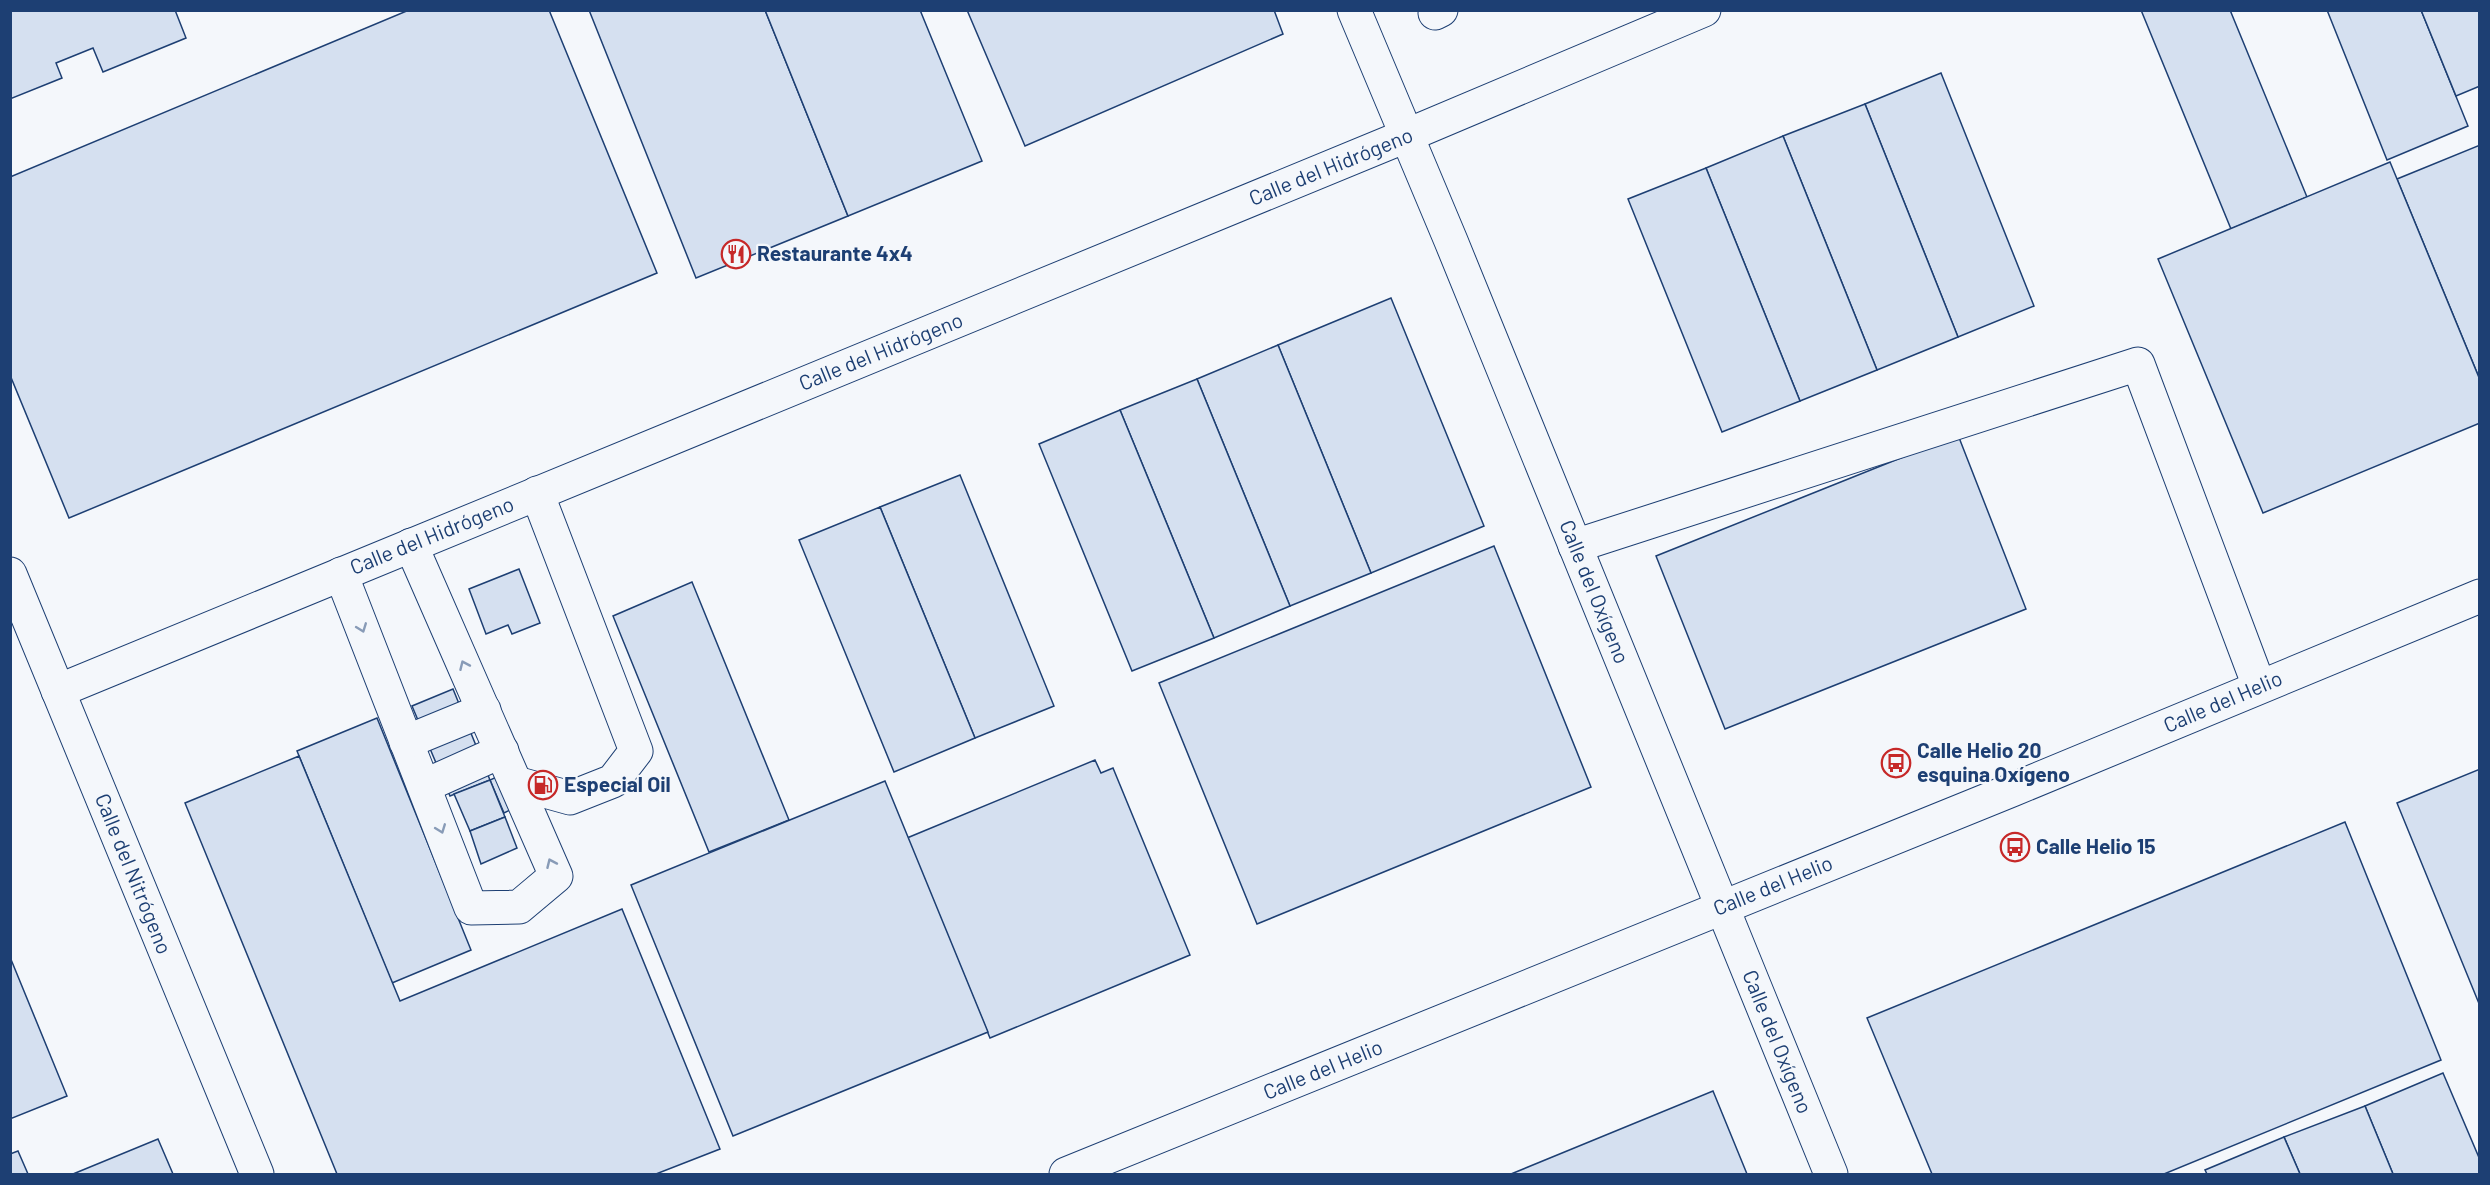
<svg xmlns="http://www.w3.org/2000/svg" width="2490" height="1185" viewBox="0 0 2490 1185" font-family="Barlow,sans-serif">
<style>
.building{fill:#d5e0f0;stroke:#1d3f73;stroke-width:1.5}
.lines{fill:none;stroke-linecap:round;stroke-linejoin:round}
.minor-casing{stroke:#1d3f73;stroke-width:35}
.minor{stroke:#f4f7fb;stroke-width:33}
.oneway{stroke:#889bb7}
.labels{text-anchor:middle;stroke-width:4.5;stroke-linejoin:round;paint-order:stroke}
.street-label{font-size:21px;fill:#1d3f73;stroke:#f4f7fb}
.poi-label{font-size:21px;font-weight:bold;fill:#1d3f73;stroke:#f4f7fb;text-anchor:start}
</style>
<rect width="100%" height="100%" fill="#f4f7fb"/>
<!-- building -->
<g class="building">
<polygon points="10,10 175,10 186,38 103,72 93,48 56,63 62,78 10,99"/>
<polygon points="409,10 549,10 657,273 69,518 10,375 10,177"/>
<polygon points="589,10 765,10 848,216 696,278"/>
<polygon points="765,10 920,10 982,161 848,216"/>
<polygon points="967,10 1274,10 1283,34 1025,146"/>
<polygon points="2141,10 2230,10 2307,197 2231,229"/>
<polygon points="2327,10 2421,10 2468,126 2387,160"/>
<polygon points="2421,10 2480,10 2480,86 2456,96"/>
<polygon points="1941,73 2034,306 1958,337 1865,104"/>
<polygon points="1865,104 1958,337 1877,370 1783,136"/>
<polygon points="1783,136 1877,370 1800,401 1706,168"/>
<polygon points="2480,145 2480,380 2397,179"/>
<polygon points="2390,162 2480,380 2480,423 2263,513 2158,259"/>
<polygon points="1706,168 1800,401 1722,432 1628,199"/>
<polygon points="1391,298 1484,526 1371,573 1278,345"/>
<polygon points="1278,345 1371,573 1290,606 1197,379"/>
<polygon points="1197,379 1290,606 1214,638 1120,410"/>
<polygon points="1120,410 1214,638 1132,671 1039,444"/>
<polygon points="1958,435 2026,609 1725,729 1656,556"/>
<polygon points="960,475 1054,706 975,738 880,507"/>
<polygon points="880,507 975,738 894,772 799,540"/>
<polygon points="1494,546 1591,787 1257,924 1159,683"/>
<polygon points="519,569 540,623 512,634 508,625 486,634 469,589"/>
<polygon points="692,582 789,820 709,852 613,616"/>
<polygon points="453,689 490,780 450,796 412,706"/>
<polygon points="377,718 471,950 392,983 297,751"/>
<polygon points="299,756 400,1001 622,909 720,1149 656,1174 337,1174 185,803"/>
<polygon points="1095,760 1101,773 1113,768 1190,955 990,1038 907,838"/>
<polygon points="2480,769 2480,1006 2397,803"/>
<polygon points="507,772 520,805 504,813 490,780"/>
<polygon points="490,780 505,817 470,831 454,794"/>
<polygon points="885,781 988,1032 733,1136 631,885"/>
<polygon points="505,817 517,848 481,864 470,831"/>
<polygon points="2345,822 2441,1060 2164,1174 1932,1174 1867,1018"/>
<polygon points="10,957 67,1096 10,1119"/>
<polygon points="2443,1073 2480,1160 2480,1174 2393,1174 2365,1106"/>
<polygon points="1713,1091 1747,1174 1511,1174"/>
<polygon points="2365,1106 2393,1174 2300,1174 2284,1137"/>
<polygon points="2284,1137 2300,1174 2207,1174 2205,1170"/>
<polygon points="158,1139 173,1174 73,1174"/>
<polygon points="18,1151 28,1174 10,1174 10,1154"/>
</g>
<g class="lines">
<!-- minor casing -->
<g class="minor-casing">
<g id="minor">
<polyline points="1354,10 1451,241 1831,1174"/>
<polyline points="1435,13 1441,10"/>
<polyline points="1575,546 2138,364 2259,686"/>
<polyline points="10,574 257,1174"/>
<polyline points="341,574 471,908 519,907 556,876 411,545"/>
<polyline points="58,691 1408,135 1704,10"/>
<polyline points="406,742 484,710"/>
<polyline points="516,783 570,798 613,781 636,751 537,493"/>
<polyline points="424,786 502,751"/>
<polyline points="1066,1174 2012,790 2480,596"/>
</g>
</g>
<!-- minor -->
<use href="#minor" class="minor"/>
</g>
<!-- one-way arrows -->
<defs><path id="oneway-chevron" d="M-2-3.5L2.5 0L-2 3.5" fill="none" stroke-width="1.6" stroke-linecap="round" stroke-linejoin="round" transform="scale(1.5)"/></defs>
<g class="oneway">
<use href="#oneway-chevron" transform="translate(362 628) rotate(69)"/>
<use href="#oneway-chevron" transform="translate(464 665) rotate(-114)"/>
<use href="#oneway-chevron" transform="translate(441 829) rotate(69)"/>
<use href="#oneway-chevron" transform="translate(551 863) rotate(-114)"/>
</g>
<!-- icons -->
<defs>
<g id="restaurant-ring" transform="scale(1.5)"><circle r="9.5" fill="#f4f7fb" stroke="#c62828" stroke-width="1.5"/><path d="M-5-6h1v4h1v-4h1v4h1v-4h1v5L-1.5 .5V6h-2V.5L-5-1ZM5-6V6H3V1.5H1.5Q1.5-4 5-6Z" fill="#c62828"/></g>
<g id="bus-ring" transform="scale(1.5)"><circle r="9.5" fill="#f4f7fb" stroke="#c62828" stroke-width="1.5"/><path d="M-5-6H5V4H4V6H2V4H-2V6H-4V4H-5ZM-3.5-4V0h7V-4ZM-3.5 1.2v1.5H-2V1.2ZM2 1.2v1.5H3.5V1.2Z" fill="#c62828"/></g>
<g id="fuel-ring" transform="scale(1.5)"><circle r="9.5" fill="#f4f7fb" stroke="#c62828" stroke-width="1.5"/><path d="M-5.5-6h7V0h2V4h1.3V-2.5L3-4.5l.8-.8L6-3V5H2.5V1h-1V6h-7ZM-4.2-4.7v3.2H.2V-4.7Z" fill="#c62828"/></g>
</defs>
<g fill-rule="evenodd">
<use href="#restaurant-ring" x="736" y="254"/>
<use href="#bus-ring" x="1896" y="763"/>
<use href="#fuel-ring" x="543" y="785"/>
<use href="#bus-ring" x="2015" y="847"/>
</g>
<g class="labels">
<!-- street labels -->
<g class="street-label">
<text transform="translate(1331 167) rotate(-22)" y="7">Calle del Hidrógeno</text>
<text transform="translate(881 352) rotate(-22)" y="7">Calle del Hidrógeno</text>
<text transform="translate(432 536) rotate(-22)" y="7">Calle del Hidrógeno</text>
<text transform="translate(1594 592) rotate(68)" y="7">Calle del Oxígeno</text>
<text transform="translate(2223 702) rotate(-23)" y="7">Calle del Helio</text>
<text transform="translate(133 874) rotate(68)" y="7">Calle del Nitrógeno</text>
<text transform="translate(1773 886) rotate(-22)" y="7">Calle del Helio</text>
<text transform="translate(1777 1042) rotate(68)" y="7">Calle del Oxígeno</text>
<text transform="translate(1323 1070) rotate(-22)" y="7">Calle del Helio</text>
</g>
<!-- poi labels -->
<g class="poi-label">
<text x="757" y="261">Restaurante 4x4</text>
<text x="1917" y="758">Calle Helio 20<tspan x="1917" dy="24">esquina Oxígeno</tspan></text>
<text x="564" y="792">Especial Oil</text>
<text x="2036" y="854">Calle Helio 15</text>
</g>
</g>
<!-- border -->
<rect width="2490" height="1185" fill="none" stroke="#1d3f73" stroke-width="24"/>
</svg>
